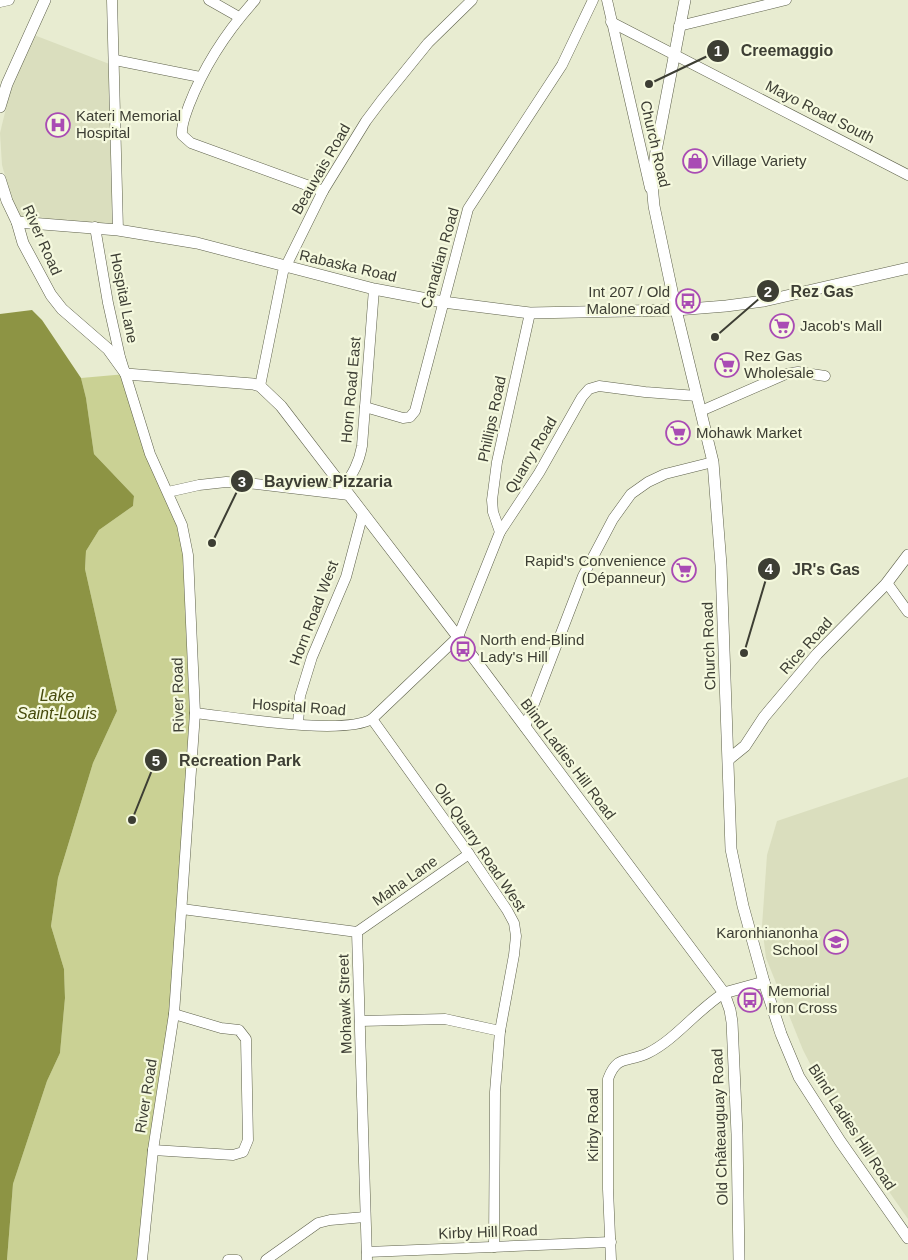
<svg xmlns="http://www.w3.org/2000/svg" width="908" height="1260" viewBox="0 0 908 1260" font-family="Arial,sans-serif">
<style>
.built{fill:#dadebe}
.green{fill:#cad194}
.water{fill:#8d9444}
.lines{fill:none;stroke-linecap:round;stroke-linejoin:round}
.minor-casing{stroke:#5e614b;stroke-width:11}
.tertiary-casing{stroke:#5e614b;stroke-width:12}
.minor{stroke:#fff;stroke-width:10}
.tertiary{stroke:#fff;stroke-width:11}
.labels{text-anchor:middle;stroke-width:4.5;stroke-linejoin:round;paint-order:stroke}
.street-label{font-size:15px;fill:#3d3e34;stroke:#f5f9de}
.poi-label{font-size:15px;fill:#3d3e34;stroke:#f5f9de;text-anchor:start}
.water-label{font-size:16px;font-style:italic;fill:#464a0c;stroke:#f5f9de}
.leader{fill:none;stroke:#3d3e34;stroke-width:2}
.callout-dot{fill:#3d3e34;stroke:#f5f9de;stroke-width:2}
.mark-label{font-size:15px;text-anchor:middle;font-weight:bold;fill:#fff}
.callout-label{font-size:16px;text-anchor:middle;font-weight:bold;fill:#3d3e34;stroke:#f5f9de;stroke-width:4.5;stroke-linejoin:round;paint-order:stroke}
</style>
<rect width="100%" height="100%" fill="#e8ecd1"/>
<!-- built -->
<g class="built">
<polygon points="34,35 112,65 118,231 20,229 2,165 0,133 10,92"/>
<polygon points="908,777 908,1219 838,1118 803,1050 766,958 762,926 767,855 777,821"/>
</g>
<!-- green -->
<polygon class="green" points="126,374 150,454 182,525 195,713 182,909 142,1260 7,1260 13,1184 47,1081 60,1053 65,998 64,969 51,926 58,878 93,763 117,711 85,569 86,551 99,530 133,506 134,496 94,454 86,398 81,378"/>
<!-- water -->
<polygon class="water" points="32,310 42,320 81,378 86,398 94,454 134,496 133,506 99,530 86,551 85,569 117,711 93,763 58,878 51,926 64,969 65,998 60,1053 47,1081 13,1184 7,1260 0,1260 0,314"/>
<g class="lines">
<!-- minor casing -->
<g class="minor-casing">
<g id="minor">
<polyline points="112,0 118,230"/>
<polyline points="209,0 239,17"/>
<path d="M255,0C227,31 204,66 189,105C186,114 181,124 182,135L191,143L323,191"/>
<polyline points="607,0 650,188"/>
<polyline points="0,2 9,0"/>
<polyline points="611,22 908,175"/>
<polyline points="679,26 786,0"/>
<polyline points="115,60 200,77"/>
<polyline points="95,227 108,303 120,357 150,454 182,525 188,555 195,713 174,1014 153,1150 142,1260"/>
<polyline points="260,386 283,272 323,191 366,121 381,101 428,43 472,0"/>
<polyline points="365,407 403,418 410,417 415,411 468,209 562,65 593,0"/>
<polyline points="701,411 786,374 798,372 825,376"/>
<path d="M343,487C353,474 359,463 362,446L374,289"/>
<polyline points="168,492 199,485 226,482 247,483 349,495"/>
<polyline points="500,532 493,512 492,500 497,462 530,313"/>
<polyline points="887,583 908,612"/>
<path d="M195,713C233,717 342,736 372,719L458,637L500,532L539,473L582,397L589,389L599,386L645,392L697,396"/>
<polyline points="372,719 469,854 507,910 514,923 516,936 514,955 500,1031 495,1092 494,1247"/>
<polyline points="298,724 300,696 312,657 346,577 363,513"/>
<polyline points="525,727 583,576 613,519 631,494 648,482 665,474 713,462"/>
<polyline points="182,909 357,932 367,1260"/>
<polyline points="357,932 469,854"/>
<polyline points="360,1021 445,1019 500,1031"/>
<polyline points="153,1150 233,1155 243,1152 248,1140 246,1039 239,1030 221,1028 174,1014"/>
<polyline points="367,1252 611,1242"/>
<polyline points="228,1260 237,1260"/>
<polyline points="266,1260 318,1223 330,1220 365,1217"/>
<path d="M611,1260L608,1189V1079C617,1054 628,1063 648,1053C675,1040 697,1010 724,993"/>
</g>
</g>
<!-- tertiary casing -->
<g class="tertiary-casing">
<g id="tertiary">
<polyline points="685,0 656,151 652,184 654,206 676,310 713,462 721,565 731,849 743,906 764,982 781,1034 799,1077 840,1141 908,1238"/>
<polyline points="0,107 7,84 45,0"/>
<polyline points="0,179 7,201 17,222 23,243 51,295 62,309 108,349 126,374 253,384 260,386 281,406 458,637 724,993 730,1010 732,1022 737,1134 739,1260"/>
<polyline points="17,222 118,230 197,243 374,289 443,302 530,313 676,310 726,306 764,301 908,268"/>
<polyline points="729,759 745,746 764,717 817,654 886,584 908,555"/>
<polyline points="724,993 764,982"/>
</g>
</g>
<!-- minor -->
<use href="#minor" class="minor"/>
<!-- tertiary -->
<use href="#tertiary" class="tertiary"/>
</g>
<!-- icons -->
<defs>
<g id="hospital-ring" transform="scale(1.25)"><circle r="9.5" fill="#f5f9de" stroke="#a94bb4" stroke-width="1.5"/><path d="M-5-5h3v3.5h4V-5h3V5h-3V1.5h-4V5h-3Z" fill="#a94bb4"/></g>
<g id="shop-ring" transform="scale(1.25)"><circle r="9.5" fill="#f5f9de" stroke="#a94bb4" stroke-width="1.5"/><path d="M-5-2.5h2.3a2.7 3.5 0 0 1 5.4 0H5L5.5 6h-11ZM-1.5-2.5h3a1.5 2.3 0 0 0-3 0Z" fill="#a94bb4"/></g>
<g id="bus-ring" transform="scale(1.25)"><circle r="9.5" fill="#f5f9de" stroke="#a94bb4" stroke-width="1.5"/><path d="M-5-6H5V4H4V6H2V4H-2V6H-4V4H-5ZM-3.5-4V0h7V-4ZM-3.5 1.2v1.5H-2V1.2ZM2 1.2v1.5H3.5V1.2Z" fill="#a94bb4"/></g>
<g id="supermarket-ring" transform="scale(1.25)"><circle r="9.5" fill="#f5f9de" stroke="#a94bb4" stroke-width="1.5"/><path d="M-6-5.5h2.5l.6 2H6L4.5 2H-2.5L-4.4-4H-6ZM-1.5 3.2a1.3 1.3 0 1 0 .1 0ZM3 3.2a1.3 1.3 0 1 0 .1 0Z" fill="#a94bb4"/></g>
<g id="school-ring" transform="scale(1.25)"><circle r="9.5" fill="#f5f9de" stroke="#a94bb4" stroke-width="1.5"/><path d="M0-5L7-2L0 1L-7-2ZM-4 1L0 2.5L4 1V4Q0 6-4 4Z" fill="#a94bb4"/></g>
</defs>
<g fill-rule="evenodd">
<use href="#hospital-ring" x="58" y="125"/>
<use href="#shop-ring" x="695" y="161"/>
<use href="#bus-ring" x="688" y="301"/>
<use href="#supermarket-ring" x="782" y="326"/>
<use href="#supermarket-ring" x="727" y="365"/>
<use href="#supermarket-ring" x="678" y="433"/>
<use href="#supermarket-ring" x="684" y="570"/>
<use href="#bus-ring" x="463" y="649"/>
<use href="#school-ring" x="836" y="942"/>
<use href="#bus-ring" x="750" y="1000"/>
</g>
<g class="labels">
<!-- street labels -->
<g class="street-label">
<text transform="translate(820 112) rotate(27)" y="5">Mayo Road South</text>
<text transform="translate(655 144) rotate(77)" y="5">Church Road</text>
<text transform="translate(321 169) rotate(-60)" y="5">Beauvais Road</text>
<text transform="translate(42 240) rotate(66)" y="5">River Road</text>
<text transform="translate(440 258) rotate(-74)" y="5">Canadian Road</text>
<text transform="translate(348 266) rotate(13)" y="5">Rabaska Road</text>
<text transform="translate(124 298) rotate(79)" y="5">Hospital Lane</text>
<text transform="translate(351 390) rotate(-85)" y="5">Horn Road East</text>
<text transform="translate(492 419) rotate(-78)" y="5">Phillips Road</text>
<text transform="translate(531 455) rotate(-59)" y="5">Quarry Road</text>
<text transform="translate(314 613) rotate(-69)" y="5">Horn Road West</text>
<text transform="translate(709 646) rotate(-92)" y="5">Church Road</text>
<text transform="translate(806 646) rotate(-48)" y="5">Rice Road</text>
<text transform="translate(178 695) rotate(-91)" y="5">River Road</text>
<text transform="translate(299 707) rotate(4)" y="5">Hospital Road</text>
<text transform="translate(568 759) rotate(53)" y="5">Blind Ladies Hill Road</text>
<text transform="translate(480 847) rotate(56)" y="5">Old Quarry Road West</text>
<text transform="translate(405 881) rotate(-35)" y="5">Maha Lane</text>
<text transform="translate(345 1004) rotate(-92)" y="5">Mohawk Street</text>
<text transform="translate(146 1096) rotate(-81)" y="5">River Road</text>
<text transform="translate(593 1125) rotate(-90)" y="5">Kirby Road</text>
<text transform="translate(720 1127) rotate(-92)" y="5">Old Châteauguay Road</text>
<text transform="translate(852 1127) rotate(57)" y="5">Blind Ladies Hill Road</text>
<text transform="translate(488 1232) rotate(-2)" y="5">Kirby Hill Road</text>
</g>
<!-- poi labels -->
<g class="poi-label">
<text x="76" y="121">Kateri Memorial<tspan x="76" dy="17">Hospital</tspan></text>
<text x="712" y="166">Village Variety</text>
<text x="670" y="297" text-anchor="end">Int 207 / Old<tspan x="670" dy="17">Malone road</tspan></text>
<text x="800" y="331">Jacob's Mall</text>
<text x="744" y="361">Rez Gas<tspan x="744" dy="17">Wholesale</tspan></text>
<text x="696" y="438">Mohawk Market</text>
<text x="666" y="566" text-anchor="end">Rapid's Convenience<tspan x="666" dy="17">(Dépanneur)</tspan></text>
<text x="480" y="645">North end-Blind<tspan x="480" dy="17">Lady's Hill</tspan></text>
<text x="818" y="938" text-anchor="end">Karonhianonha<tspan x="818" dy="17">School</tspan></text>
<text x="768" y="996">Memorial<tspan x="768" dy="17">Iron Cross</tspan></text>
</g>
<!-- water labels -->
<g class="water-label">
<text x="57" y="701">Lake<tspan x="57" dy="18">Saint-Louis</tspan></text>
</g>
</g>
<!-- callouts -->
<path class="leader" d="M649 84L718 51M715 337L768 291M212 543L242 481M744 653L769 569M132 820L156 760"/>
<g class="callout-dot">
<circle cx="649" cy="84" r="5"/>
<circle cx="715" cy="337" r="5"/>
<circle cx="212" cy="543" r="5"/>
<circle cx="744" cy="653" r="5"/>
<circle cx="132" cy="820" r="5"/>
<circle cx="718" cy="51" r="12"/>
<circle cx="768" cy="291" r="12"/>
<circle cx="242" cy="481" r="12"/>
<circle cx="769" cy="569" r="12"/>
<circle cx="156" cy="760" r="12"/>
</g>
<g class="mark-label">
<text x="718" y="56">1</text>
<text x="768" y="297">2</text>
<text x="242" y="487">3</text>
<text x="769" y="574">4</text>
<text x="156" y="766">5</text>
</g>
<g class="callout-label">
<text x="787" y="56">Creemaggio</text>
<text x="822" y="297">Rez Gas</text>
<text x="328" y="487">Bayview Pizzaria</text>
<text x="826" y="575">JR's Gas</text>
<text x="240" y="766">Recreation Park</text>
</g>
</svg>
